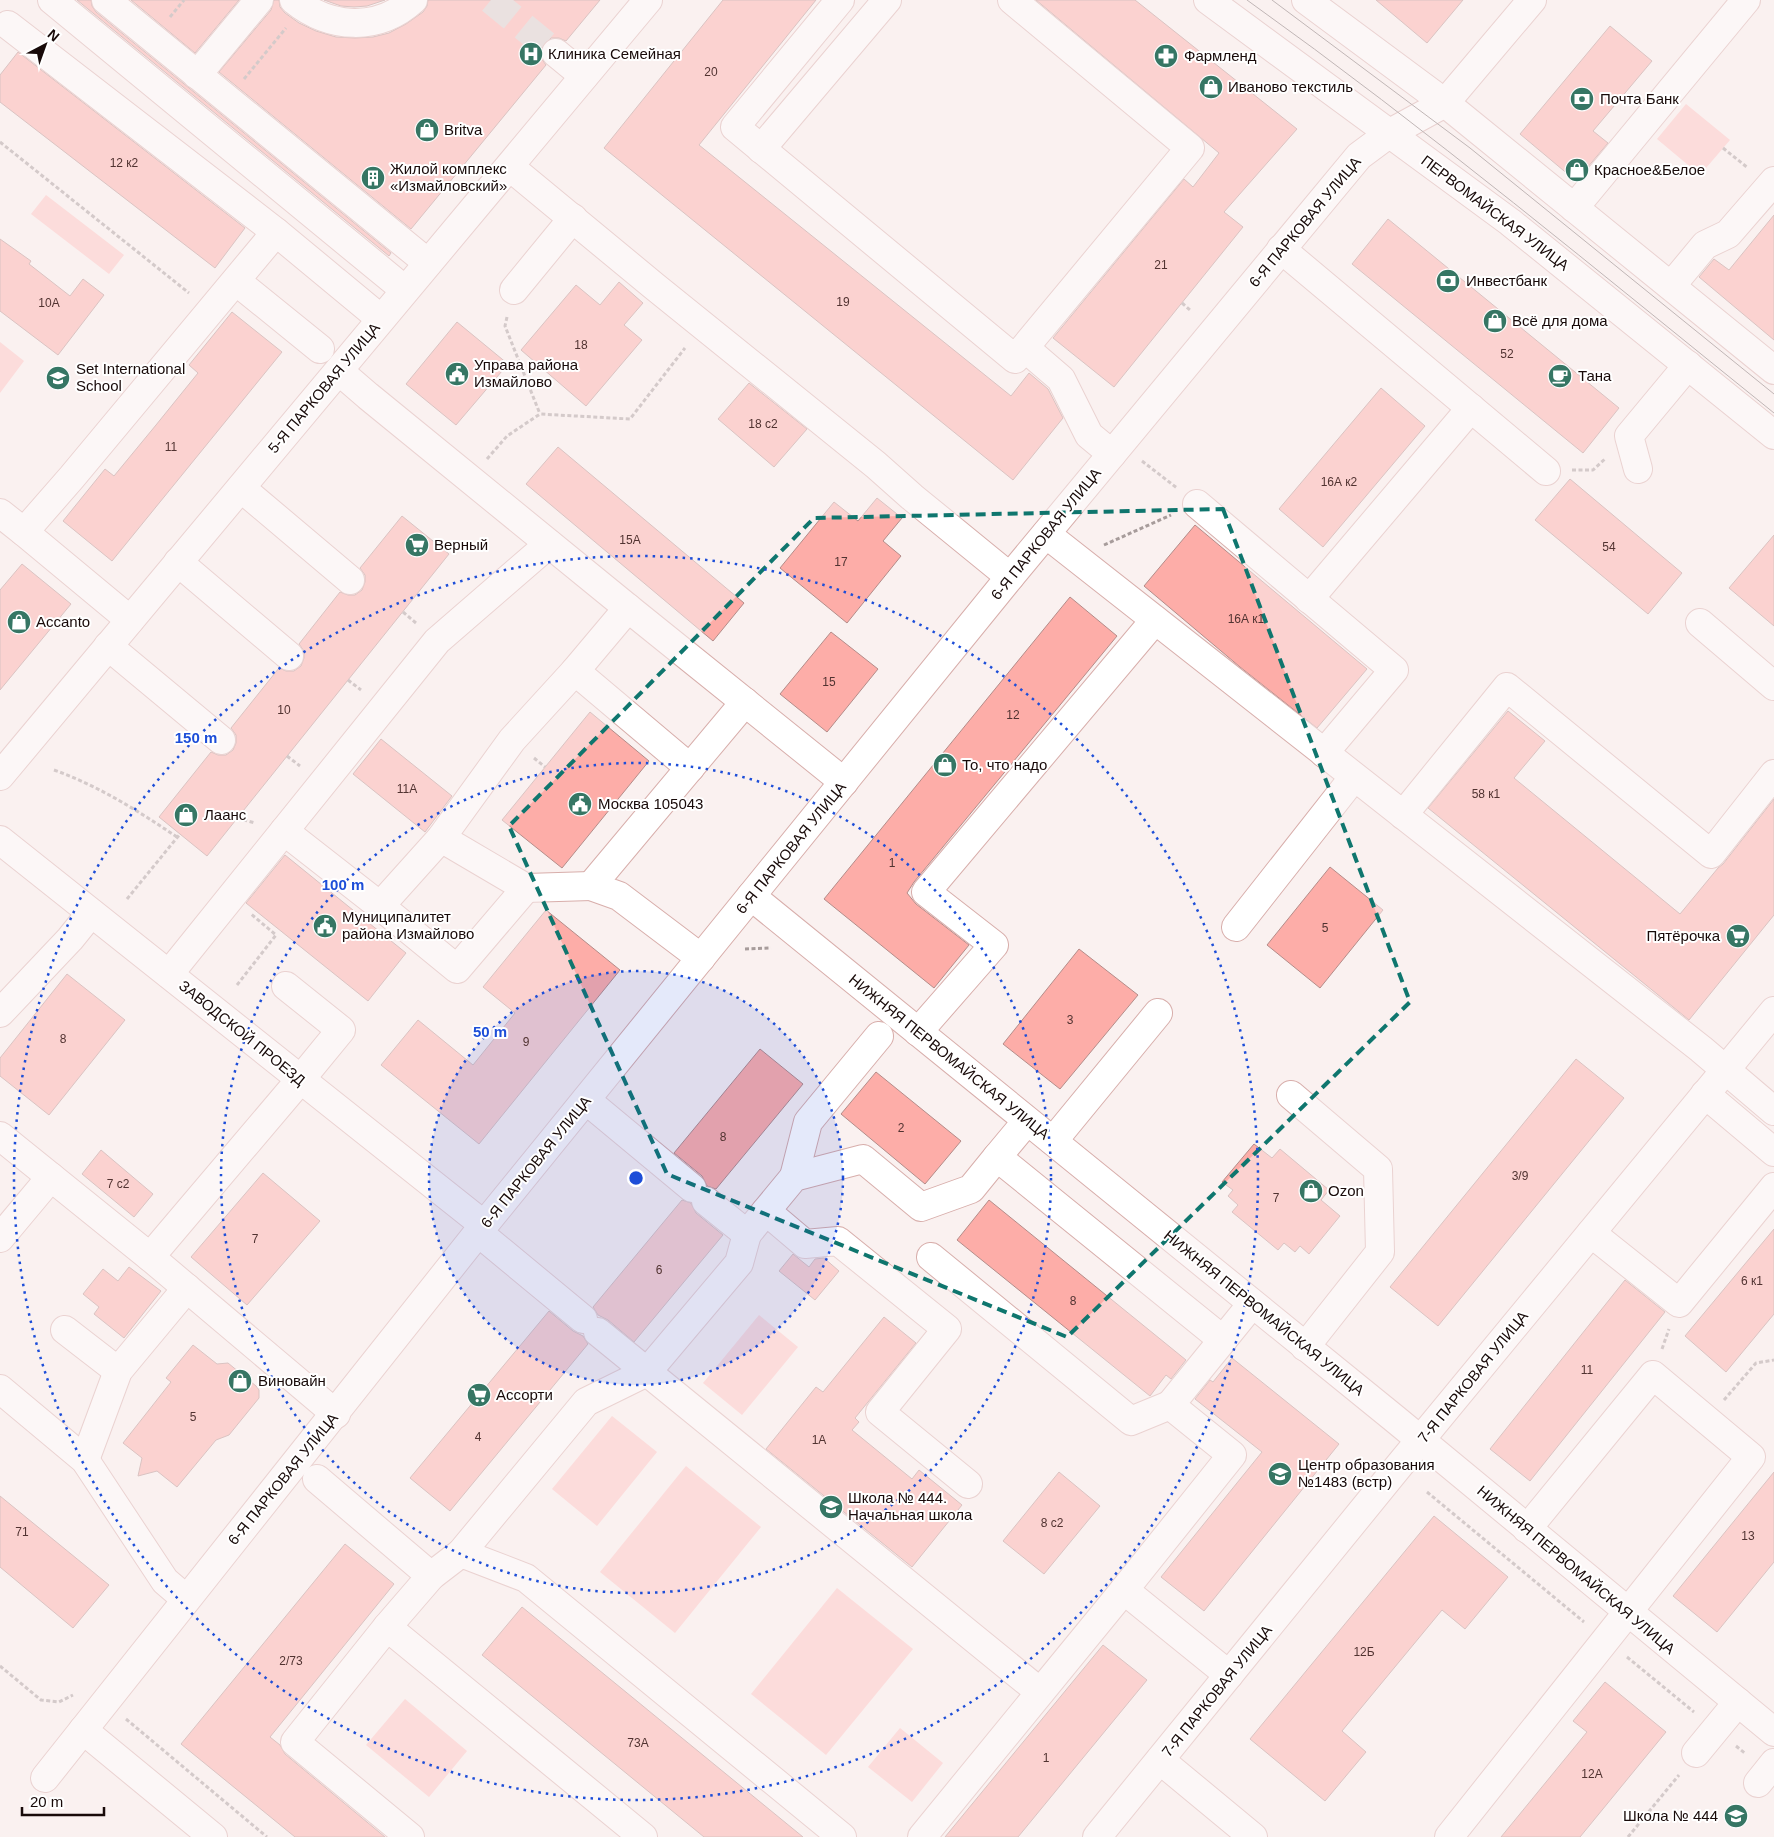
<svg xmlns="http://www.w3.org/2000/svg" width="1774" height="1837" viewBox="0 0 1774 1837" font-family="Arial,sans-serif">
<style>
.green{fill:#ffc3c0}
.building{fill:#fdada8;stroke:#b48c89}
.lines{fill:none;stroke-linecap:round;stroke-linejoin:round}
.minor-tunnel{stroke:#d8cecd;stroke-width:28;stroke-dasharray:28 14;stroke-linecap:butt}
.minor-casing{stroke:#d8aeab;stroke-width:30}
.major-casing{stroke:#d8aeab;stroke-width:30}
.path{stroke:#a79c9b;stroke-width:3;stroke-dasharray:4 2.5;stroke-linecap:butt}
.minor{stroke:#fff;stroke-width:28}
.major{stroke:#fff;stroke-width:28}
.tram{stroke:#7b6f6e;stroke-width:1}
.marked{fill:none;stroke:#0f766e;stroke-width:4;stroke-dasharray:10 6;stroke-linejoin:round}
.ring{fill:none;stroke:#1d4ed8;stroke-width:2.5;stroke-dasharray:2.5 5}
.labels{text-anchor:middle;stroke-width:4;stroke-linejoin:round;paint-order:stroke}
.number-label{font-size:12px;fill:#513331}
.poi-label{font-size:15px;fill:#180a09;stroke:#fff;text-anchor:start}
.street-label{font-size:15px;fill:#180a09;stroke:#fff}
.centre{fill:#1d4ed8;stroke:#fff;stroke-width:2.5}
.ring-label{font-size:15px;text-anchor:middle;font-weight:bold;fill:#1d4ed8;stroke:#fff;stroke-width:4;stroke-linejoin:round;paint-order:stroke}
</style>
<rect width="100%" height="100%" fill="#faf1f0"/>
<!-- green -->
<g class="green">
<polygon points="1686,104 1730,140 1700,175 1657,139"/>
<polygon points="46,195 124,255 109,274 31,214"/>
<polygon points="0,342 24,361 0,393"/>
<polygon points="759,1315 798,1347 742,1415 703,1383"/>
<polygon points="612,1416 657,1452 597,1526 552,1489"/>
<polygon points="686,1466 761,1527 675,1633 600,1572"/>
<polygon points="837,1588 913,1649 826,1755 751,1694"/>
<polygon points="405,1699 467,1751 429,1797 366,1745"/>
<polygon points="900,1728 943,1763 912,1802 868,1767"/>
</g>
<!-- building -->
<g class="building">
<polygon points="77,0 91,0 92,6 96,12 391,253 389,256"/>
<polygon points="131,0 239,0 195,53"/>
<polygon points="274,0 279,0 280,7 285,13 299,23 316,31 336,37 355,38 373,37 389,33 406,24 423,12 427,6 428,0 600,0 566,41 559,38 551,38 544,44 541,51 541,58 546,65 411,229 219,72 271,10"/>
<polygon points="324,0 385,0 367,6 354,7 341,6"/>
<polygon points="723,0 816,0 699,145 1011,396 1029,373 1048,389 1063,418 1013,480 604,148"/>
<polygon points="1036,0 1135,0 1297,129 1224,212 1243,227 1114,387 1053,338 1184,179 1193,187 1219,153"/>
<polygon points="1376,0 1463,0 1427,43"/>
<polygon points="1610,26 1652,61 1593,131 1608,143 1576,181 1520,134"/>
<polygon points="18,52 245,228 215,268 0,102 0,75"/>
<polygon points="1774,215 1774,340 1699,277 1714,259 1729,270"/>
<polygon points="1388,219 1619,408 1583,453 1352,264"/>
<polygon points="0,239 31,261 29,264 70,296 83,279 104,295 58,355 0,311"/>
<polygon points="619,282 643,303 624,325 642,340 586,406 521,350 576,285 600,305"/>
<polygon points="232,312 282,352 112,561 63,521 105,469 114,476 156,425 198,373 189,365"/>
<polygon points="457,322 508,364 456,425 406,384"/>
<polygon points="749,383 807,429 774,467 718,419"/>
<polygon points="1381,388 1425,426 1323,547 1279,509"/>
<polygon points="558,447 744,603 713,641 526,484"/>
<polygon points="1570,479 1682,573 1648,614 1535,520"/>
<polygon points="877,498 902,518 883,541 901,556 847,623 780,568 834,502 858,521"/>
<polygon points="402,516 449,554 207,856 159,817 211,752 218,755 226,755 233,750 236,743 236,735 231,728 279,668 286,671 294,671 301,666 304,658 304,651 299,644 340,592 348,595 355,595 362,590 365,582 365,575 360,568"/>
<polygon points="1195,525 1367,669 1317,728 1240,667 1144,586"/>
<polygon points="1774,535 1774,626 1729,588"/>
<polygon points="22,564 71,604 0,690 0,590"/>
<polygon points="1070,597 1117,636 914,882 907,893 916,904 969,945 934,988 824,899"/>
<polygon points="831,632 878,669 827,732 780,694"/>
<polygon points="1508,711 1545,741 1514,778 1680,914 1718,868 1723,864 1774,799 1774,915 1689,1020 1428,808"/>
<polygon points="590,712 649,761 562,868 502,820"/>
<polygon points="381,739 452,796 425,832 353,774"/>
<polygon points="285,855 406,953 368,1001 246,903"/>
<polygon points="1330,867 1383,910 1320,988 1267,945"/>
<polygon points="546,910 620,970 479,1144 381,1065 418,1020 473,1065 515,1013 483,987"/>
<polygon points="1079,949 1138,995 1060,1089 1003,1044"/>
<polygon points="67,974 125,1020 49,1115 0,1076 0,1058"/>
<polygon points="760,1049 803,1084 716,1189 707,1186 702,1176 674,1153"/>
<polygon points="1576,1059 1624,1098 1438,1326 1390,1287"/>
<polygon points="876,1072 961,1141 925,1184 841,1114"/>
<polygon points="1254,1144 1272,1158 1280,1149 1329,1190 1321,1200 1340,1216 1309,1254 1300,1246 1295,1252 1284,1243 1278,1250 1232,1212 1238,1205 1228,1196 1233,1190 1222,1182"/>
<polygon points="101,1150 153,1194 134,1217 82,1174"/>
<polygon points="263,1173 320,1221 247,1305 191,1257"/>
<polygon points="682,1200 691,1203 696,1213 723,1235 634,1342 608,1320 598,1315 593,1307"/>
<polygon points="989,1200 1186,1360 1171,1379 1166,1375 1150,1396 957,1240"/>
<polygon points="1774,1229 1774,1314 1726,1372 1685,1336"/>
<polygon points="793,1254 809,1267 815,1259 824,1258 839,1271 815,1300 779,1271"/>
<polygon points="129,1267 161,1291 124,1338 94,1314 99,1307 83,1294 103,1269 118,1281"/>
<polygon points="1625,1280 1665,1312 1530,1481 1490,1449"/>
<polygon points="549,1311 573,1331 583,1336 588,1344 450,1511 410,1478"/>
<polygon points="884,1317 916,1343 855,1418 859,1422 852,1430 912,1479 919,1470 962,1505 912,1567 766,1449 816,1387 823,1392"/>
<polygon points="193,1345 217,1364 228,1363 256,1386 259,1390 259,1398 229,1435 216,1440 177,1487 157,1471 138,1476 142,1458 123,1443 171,1382 166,1378"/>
<polygon points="1232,1358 1339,1444 1204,1611 1161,1577 1262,1452 1195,1399 1210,1380 1213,1382"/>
<polygon points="1059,1472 1100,1506 1044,1574 1003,1541"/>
<polygon points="1774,1472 1774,1562 1717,1632 1673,1596"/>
<polygon points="0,1496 109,1585 73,1628 0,1567"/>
<polygon points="1434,1516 1508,1577 1465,1629 1442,1610 1342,1731 1366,1752 1325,1801 1250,1739"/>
<polygon points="345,1544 394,1584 270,1737 280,1745 285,1754 385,1837 295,1837 181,1744"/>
<polygon points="522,1607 803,1837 704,1837 482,1655"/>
<polygon points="1103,1645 1147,1680 1018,1837 945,1837"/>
<polygon points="1605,1682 1666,1732 1580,1837 1501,1837 1587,1732 1573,1721"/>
</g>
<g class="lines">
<!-- minor-tunnel -->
<polyline class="minor-tunnel" points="491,0 556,53"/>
<!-- minor casing -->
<g class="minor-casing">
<g id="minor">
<polyline points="52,0 405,290"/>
<polyline points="106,0 428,263"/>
<path d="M294,0C330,29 378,32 413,0"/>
<polyline points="840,0 735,127 1015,359 1190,148 1012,0"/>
<polyline points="8,25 276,232"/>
<polyline points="556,53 584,76"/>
<polyline points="197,75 259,0"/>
<polyline points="761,149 887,0"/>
<polyline points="510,167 654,286 876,465 912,497 1010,577"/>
<polyline points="1574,208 1746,0"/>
<polyline points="1281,249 1546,471"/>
<polyline points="236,281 320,349"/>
<polyline points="1671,286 1705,245 1728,234 1774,181"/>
<polyline points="514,290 573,218"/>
<polyline points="1025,348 1061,379 1089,435 1112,454"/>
<polyline points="339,371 368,396 628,608 844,782"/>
<polyline points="1638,469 1629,436 1688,365"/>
<polyline points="241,488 350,580"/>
<polyline points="1197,504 1394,670 1324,753"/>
<polyline points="0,513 24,532"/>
<polyline points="1046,534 1701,1049 1774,1111"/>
<polyline points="178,562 289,656"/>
<polyline points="1309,599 1471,408"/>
<polyline points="130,620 24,532 72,477 276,232 381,319"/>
<polyline points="1700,623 1774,686"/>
<polyline points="108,646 221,740"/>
<polyline points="575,671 690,768"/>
<polyline points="0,776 648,0"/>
<polyline points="1403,815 1507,687 1711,854 1774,774"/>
<polyline points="284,831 380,906 441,838 512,740 575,671 628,608"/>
<polyline points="0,840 484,1225"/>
<polyline points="526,888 591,886"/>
<polyline points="751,896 1395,1419 1774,1732"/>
<polyline points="380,906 457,969 526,888 441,838"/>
<polyline points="1236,927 1354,777"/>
<polyline points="701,958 619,896 591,886 745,702"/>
<polyline points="169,974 437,641 549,544"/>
<polyline points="0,1013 70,939 91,913"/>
<polyline points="918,1032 994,945 926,892 1155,620"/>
<polyline points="1705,1094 1774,1152"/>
<polyline points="1291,1095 1378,1169 1380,1252 1305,1347"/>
<polyline points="586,1100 692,1188"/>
<polyline points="1027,1121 997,1157 1223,1340"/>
<polyline points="0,1136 150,1257 336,1414"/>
<polyline points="1053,1141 1158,1013"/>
<polyline points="794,1177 808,1122 879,1036"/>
<polyline points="706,1201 747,1234 794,1177 863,1159 921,1207 971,1189 997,1157"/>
<polyline points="766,1211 805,1244 838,1241 947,1329 880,1412 968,1484"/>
<polyline points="479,1233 583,1319"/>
<polyline points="1591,1233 1679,1303 1774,1187"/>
<polyline points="0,1238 51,1177"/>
<polyline points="150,1257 300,1080 341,1030 286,986"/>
<polyline points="931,1257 1131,1421 1170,1405"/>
<polyline points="65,1330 118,1371"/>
<polyline points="598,1332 1040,1692"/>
<polyline points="0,1389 85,1460 165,1581 186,1599"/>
<polyline points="85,1460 118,1371 187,1288"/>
<polyline points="317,1479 431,1576 387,1627 295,1742 410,1837"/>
<polyline points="461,1553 586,1402 647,1372 739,1263 747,1234"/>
<polyline points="431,1576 461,1553 526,1578 842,1837"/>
<polyline points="387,1627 643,1837"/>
<polyline points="1229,1675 1124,1590 1232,1455 1170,1405 1252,1304"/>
<polyline points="83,1730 213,1837"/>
<polyline points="1696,1753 1738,1702"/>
<polyline points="1160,1760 1253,1837"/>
<polyline points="45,1778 484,1225 1010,577 1359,156 1390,133 1445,103 1532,0"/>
<polyline points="1758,1783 1774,1763"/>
<polyline points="922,1837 1124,1590"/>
<polyline points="1097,1837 1398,1467 1774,1011"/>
<polyline points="1449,1837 1751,1457 1653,1375 1527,1529"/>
</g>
</g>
<!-- major casing -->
<g class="major-casing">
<g id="major">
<polyline points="1208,0 1510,222 1774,435"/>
<polyline points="1306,0 1445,103 1774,370"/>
</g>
</g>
<!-- path -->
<g class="path">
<polyline points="170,17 184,0"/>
<polyline points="244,79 286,28"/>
<polyline points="0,142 189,293"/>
<polyline points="1723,148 1748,168"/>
<polyline points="1182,303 1190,310"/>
<polyline points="507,317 505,326 540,414"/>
<polyline points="487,459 507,436 540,414 630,419 685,348"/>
<polyline points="1142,461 1177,488"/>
<polyline points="1572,470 1593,470 1606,458"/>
<polyline points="1104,545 1171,515"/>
<polyline points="403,612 416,623"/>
<polyline points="348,680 361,690"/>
<polyline points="287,756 300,766"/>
<polyline points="534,758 545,767"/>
<path d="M54,770C99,786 138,811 177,837"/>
<polyline points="237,818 255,823"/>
<polyline points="127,899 180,834"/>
<polyline points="745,949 771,948"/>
<polyline points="237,985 276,935 251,914"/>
<polyline points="1662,1349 1669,1329"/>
<polyline points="1724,1400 1756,1363 1774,1360"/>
<polyline points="1427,1492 1584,1622"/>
<polyline points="1627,1657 1694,1712"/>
<polyline points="0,1666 41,1700 59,1702 73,1695"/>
<polyline points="126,1719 267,1837"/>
<polyline points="1736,1746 1746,1754"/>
<polyline points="1628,1837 1679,1775"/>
</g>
<!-- minor -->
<use href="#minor" class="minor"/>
<!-- major -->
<use href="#major" class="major"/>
<!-- tram -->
<g class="tram">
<path d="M1247,0C1429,130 1600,273 1774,413"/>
<polyline points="1272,0 1470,148 1774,394"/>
</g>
</g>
<!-- marked area -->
<path d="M0 0H1774V1837H0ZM1223,509L1410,1002L1067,1337L667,1174L509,826L814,518Z" fill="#faf1f0" fill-opacity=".55" fill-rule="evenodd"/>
<path class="marked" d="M1223,509L1410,1002L1067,1337L667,1174L509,826L814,518Z"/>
<!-- distance rings -->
<circle cx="636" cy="1178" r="207" fill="#1d4ed8" fill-opacity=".12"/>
<g class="ring">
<circle cx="636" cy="1178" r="207"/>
<circle cx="636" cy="1178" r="415"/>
<circle cx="636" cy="1178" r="622"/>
</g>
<!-- icons -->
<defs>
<g id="hospital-disc" transform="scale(1.25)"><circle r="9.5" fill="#367664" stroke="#fff"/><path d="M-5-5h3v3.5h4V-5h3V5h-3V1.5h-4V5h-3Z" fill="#fff"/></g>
<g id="pharmacy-disc" transform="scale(1.25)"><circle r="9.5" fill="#367664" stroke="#fff"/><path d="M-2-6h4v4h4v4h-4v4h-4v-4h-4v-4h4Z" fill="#fff"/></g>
<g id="shop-disc" transform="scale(1.25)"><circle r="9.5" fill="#367664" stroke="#fff"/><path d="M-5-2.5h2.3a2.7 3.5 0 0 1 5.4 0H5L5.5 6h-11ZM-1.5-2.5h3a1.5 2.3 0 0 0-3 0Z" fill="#fff"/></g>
<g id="bank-disc" transform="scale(1.25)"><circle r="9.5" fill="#367664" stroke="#fff"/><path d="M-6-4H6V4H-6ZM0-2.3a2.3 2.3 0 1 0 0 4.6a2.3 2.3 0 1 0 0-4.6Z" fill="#fff"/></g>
<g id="building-disc" transform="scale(1.25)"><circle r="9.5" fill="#367664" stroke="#fff"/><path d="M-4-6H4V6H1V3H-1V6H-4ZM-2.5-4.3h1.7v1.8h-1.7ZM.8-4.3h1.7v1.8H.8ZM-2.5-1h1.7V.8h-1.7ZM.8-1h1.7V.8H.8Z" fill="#fff"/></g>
<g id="civic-disc" transform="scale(1.25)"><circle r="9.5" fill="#367664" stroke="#fff"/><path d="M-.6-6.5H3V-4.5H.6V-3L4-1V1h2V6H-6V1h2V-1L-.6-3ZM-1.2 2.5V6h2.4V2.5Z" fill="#fff"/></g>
<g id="cafe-disc" transform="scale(1.25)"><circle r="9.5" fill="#367664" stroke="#fff"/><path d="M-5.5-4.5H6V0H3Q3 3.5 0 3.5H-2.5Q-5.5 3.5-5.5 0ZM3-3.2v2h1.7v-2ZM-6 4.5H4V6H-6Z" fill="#fff"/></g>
<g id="school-disc" transform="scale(1.25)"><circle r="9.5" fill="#367664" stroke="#fff"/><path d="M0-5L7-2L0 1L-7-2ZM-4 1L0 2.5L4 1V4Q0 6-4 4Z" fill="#fff"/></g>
<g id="supermarket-disc" transform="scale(1.25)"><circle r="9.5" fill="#367664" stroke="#fff"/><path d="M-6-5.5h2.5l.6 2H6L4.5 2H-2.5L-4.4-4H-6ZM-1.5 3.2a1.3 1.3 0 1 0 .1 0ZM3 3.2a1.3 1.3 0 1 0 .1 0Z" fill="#fff"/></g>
</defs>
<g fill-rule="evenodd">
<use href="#hospital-disc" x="531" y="54"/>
<use href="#pharmacy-disc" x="1166" y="56"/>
<use href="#shop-disc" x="1211" y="87"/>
<use href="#bank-disc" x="1582" y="99"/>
<use href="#shop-disc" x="427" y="130"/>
<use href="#shop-disc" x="1577" y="170"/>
<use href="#building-disc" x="373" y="178"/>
<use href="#bank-disc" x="1448" y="281"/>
<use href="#shop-disc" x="1495" y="321"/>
<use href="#civic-disc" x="457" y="374"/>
<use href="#cafe-disc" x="1560" y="376"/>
<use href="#school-disc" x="58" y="378"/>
<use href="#supermarket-disc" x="417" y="545"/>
<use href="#shop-disc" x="19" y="622"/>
<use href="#shop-disc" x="945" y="765"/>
<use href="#civic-disc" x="580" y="804"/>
<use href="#shop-disc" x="186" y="815"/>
<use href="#civic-disc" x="325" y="926"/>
<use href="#supermarket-disc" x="1738" y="936"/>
<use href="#shop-disc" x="1311" y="1191"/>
<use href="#shop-disc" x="240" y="1381"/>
<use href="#supermarket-disc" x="479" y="1395"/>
<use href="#school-disc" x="1280" y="1474"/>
<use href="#school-disc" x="831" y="1507"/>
<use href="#school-disc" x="1736" y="1816"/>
</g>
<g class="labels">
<!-- number labels -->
<g class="number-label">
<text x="711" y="76">20</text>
<text x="124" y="167">12 к2</text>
<text x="1161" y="269">21</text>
<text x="843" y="306">19</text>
<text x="49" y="307">10А</text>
<text x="581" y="349">18</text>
<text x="1507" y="358">52</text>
<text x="763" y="428">18 с2</text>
<text x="171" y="451">11</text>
<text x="1339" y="486">16А к2</text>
<text x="630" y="544">15А</text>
<text x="1609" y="551">54</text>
<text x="841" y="566">17</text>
<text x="1246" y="623">16А к1</text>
<text x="829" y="686">15</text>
<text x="284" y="714">10</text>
<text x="1013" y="719">12</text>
<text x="407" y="793">11А</text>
<text x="1486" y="798">58 к1</text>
<text x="892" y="867">1</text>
<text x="1325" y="932">5</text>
<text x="1070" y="1024">3</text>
<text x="63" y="1043">8</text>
<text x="526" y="1046">9</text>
<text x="901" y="1132">2</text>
<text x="723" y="1141">8</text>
<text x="1520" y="1180">3/9</text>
<text x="118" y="1188">7 с2</text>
<text x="1276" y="1202">7</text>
<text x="255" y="1243">7</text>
<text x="659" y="1274">6</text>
<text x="1752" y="1285">6 к1</text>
<text x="1073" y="1305">8</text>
<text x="1587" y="1374">11</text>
<text x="193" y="1421">5</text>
<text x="478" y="1441">4</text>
<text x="819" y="1444">1А</text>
<text x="1052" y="1527">8 с2</text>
<text x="22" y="1536">71</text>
<text x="1748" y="1540">13</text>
<text x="1364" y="1656">12Б</text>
<text x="291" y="1665">2/73</text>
<text x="638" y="1747">73А</text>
<text x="1046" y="1762">1</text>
<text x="1592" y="1778">12А</text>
</g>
<!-- poi labels -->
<g class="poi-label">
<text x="548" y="59">Клиника Семейная</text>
<text x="1184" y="61">Фармленд</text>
<text x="1228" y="92">Иваново текстиль</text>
<text x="1600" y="104">Почта Банк</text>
<text x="444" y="135">Britva</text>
<text x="390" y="174">Жилой комплекс<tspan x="390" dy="17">«Измайловский»</tspan></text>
<text x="1594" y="175">Красное&amp;Белое</text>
<text x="1466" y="286">Инвестбанк</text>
<text x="1512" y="326">Всё для дома</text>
<text x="474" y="370">Управа района<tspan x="474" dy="17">Измайлово</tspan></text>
<text x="76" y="374">Set International<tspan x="76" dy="17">School</tspan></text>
<text x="1578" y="381">Тана</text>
<text x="434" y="550">Верный</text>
<text x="36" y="627">Accanto</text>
<text x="962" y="770">То, что надо</text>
<text x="598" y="809">Москва 105043</text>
<text x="204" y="820">Лаанс</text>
<text x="342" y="922">Муниципалитет<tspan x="342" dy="17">района Измайлово</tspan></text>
<text x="1720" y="941" text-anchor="end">Пятёрочка</text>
<text x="1328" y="1196">Ozon</text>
<text x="258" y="1386">Виновайн</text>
<text x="496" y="1400">Ассорти</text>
<text x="1298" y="1470">Центр образования<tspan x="1298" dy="17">№1483 (встр)</tspan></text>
<text x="848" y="1503">Школа № 444.<tspan x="848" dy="17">Начальная школа</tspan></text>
<text x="1718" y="1821" text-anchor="end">Школа № 444</text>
</g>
<!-- street labels -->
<g class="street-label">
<text transform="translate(1495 213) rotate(37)" y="5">ПЕРВОМАЙСКАЯ УЛИЦА</text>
<text transform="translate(1305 222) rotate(-50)" y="5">6-Я ПАРКОВАЯ УЛИЦА</text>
<text transform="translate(324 388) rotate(-50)" y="5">5-Я ПАРКОВАЯ УЛИЦА</text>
<text transform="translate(1046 534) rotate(-51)" y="5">6-Я ПАРКОВАЯ УЛИЦА</text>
<text transform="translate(791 848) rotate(-51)" y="5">6-Я ПАРКОВАЯ УЛИЦА</text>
<text transform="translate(242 1033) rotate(39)" y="5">ЗАВОДСКОЙ ПРОЕЗД</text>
<text transform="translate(949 1057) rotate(39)" y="5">НИЖНЯЯ ПЕРВОМАЙСКАЯ УЛИЦА</text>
<text transform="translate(536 1162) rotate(-51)" y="5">6-Я ПАРКОВАЯ УЛИЦА</text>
<text transform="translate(1264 1313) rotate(39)" y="5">НИЖНЯЯ ПЕРВОМАЙСКАЯ УЛИЦА</text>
<text transform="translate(1473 1377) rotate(-51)" y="5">7-Я ПАРКОВАЯ УЛИЦА</text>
<text transform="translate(283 1479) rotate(-51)" y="5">6-Я ПАРКОВАЯ УЛИЦА</text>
<text transform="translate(1576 1570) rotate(40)" y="5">НИЖНЯЯ ПЕРВОМАЙСКАЯ УЛИЦА</text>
<text transform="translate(1217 1691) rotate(-51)" y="5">7-Я ПАРКОВАЯ УЛИЦА</text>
</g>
</g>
<circle cx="636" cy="1178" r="8" class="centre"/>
<g class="ring-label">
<text x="196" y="743">150 m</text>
<text x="343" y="890">100 m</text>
<text x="490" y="1037">50 m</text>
</g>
<!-- north arrow -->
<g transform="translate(45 45) rotate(41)" stroke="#ffffff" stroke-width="4" paint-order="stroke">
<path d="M0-4L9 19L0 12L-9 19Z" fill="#180a09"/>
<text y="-8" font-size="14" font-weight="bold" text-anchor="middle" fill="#180a09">N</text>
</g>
<!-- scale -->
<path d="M22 1807v8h82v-8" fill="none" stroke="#180a09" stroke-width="2.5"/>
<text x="30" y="1807" font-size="15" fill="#180a09" stroke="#ffffff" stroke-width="4" paint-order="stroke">20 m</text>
</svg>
